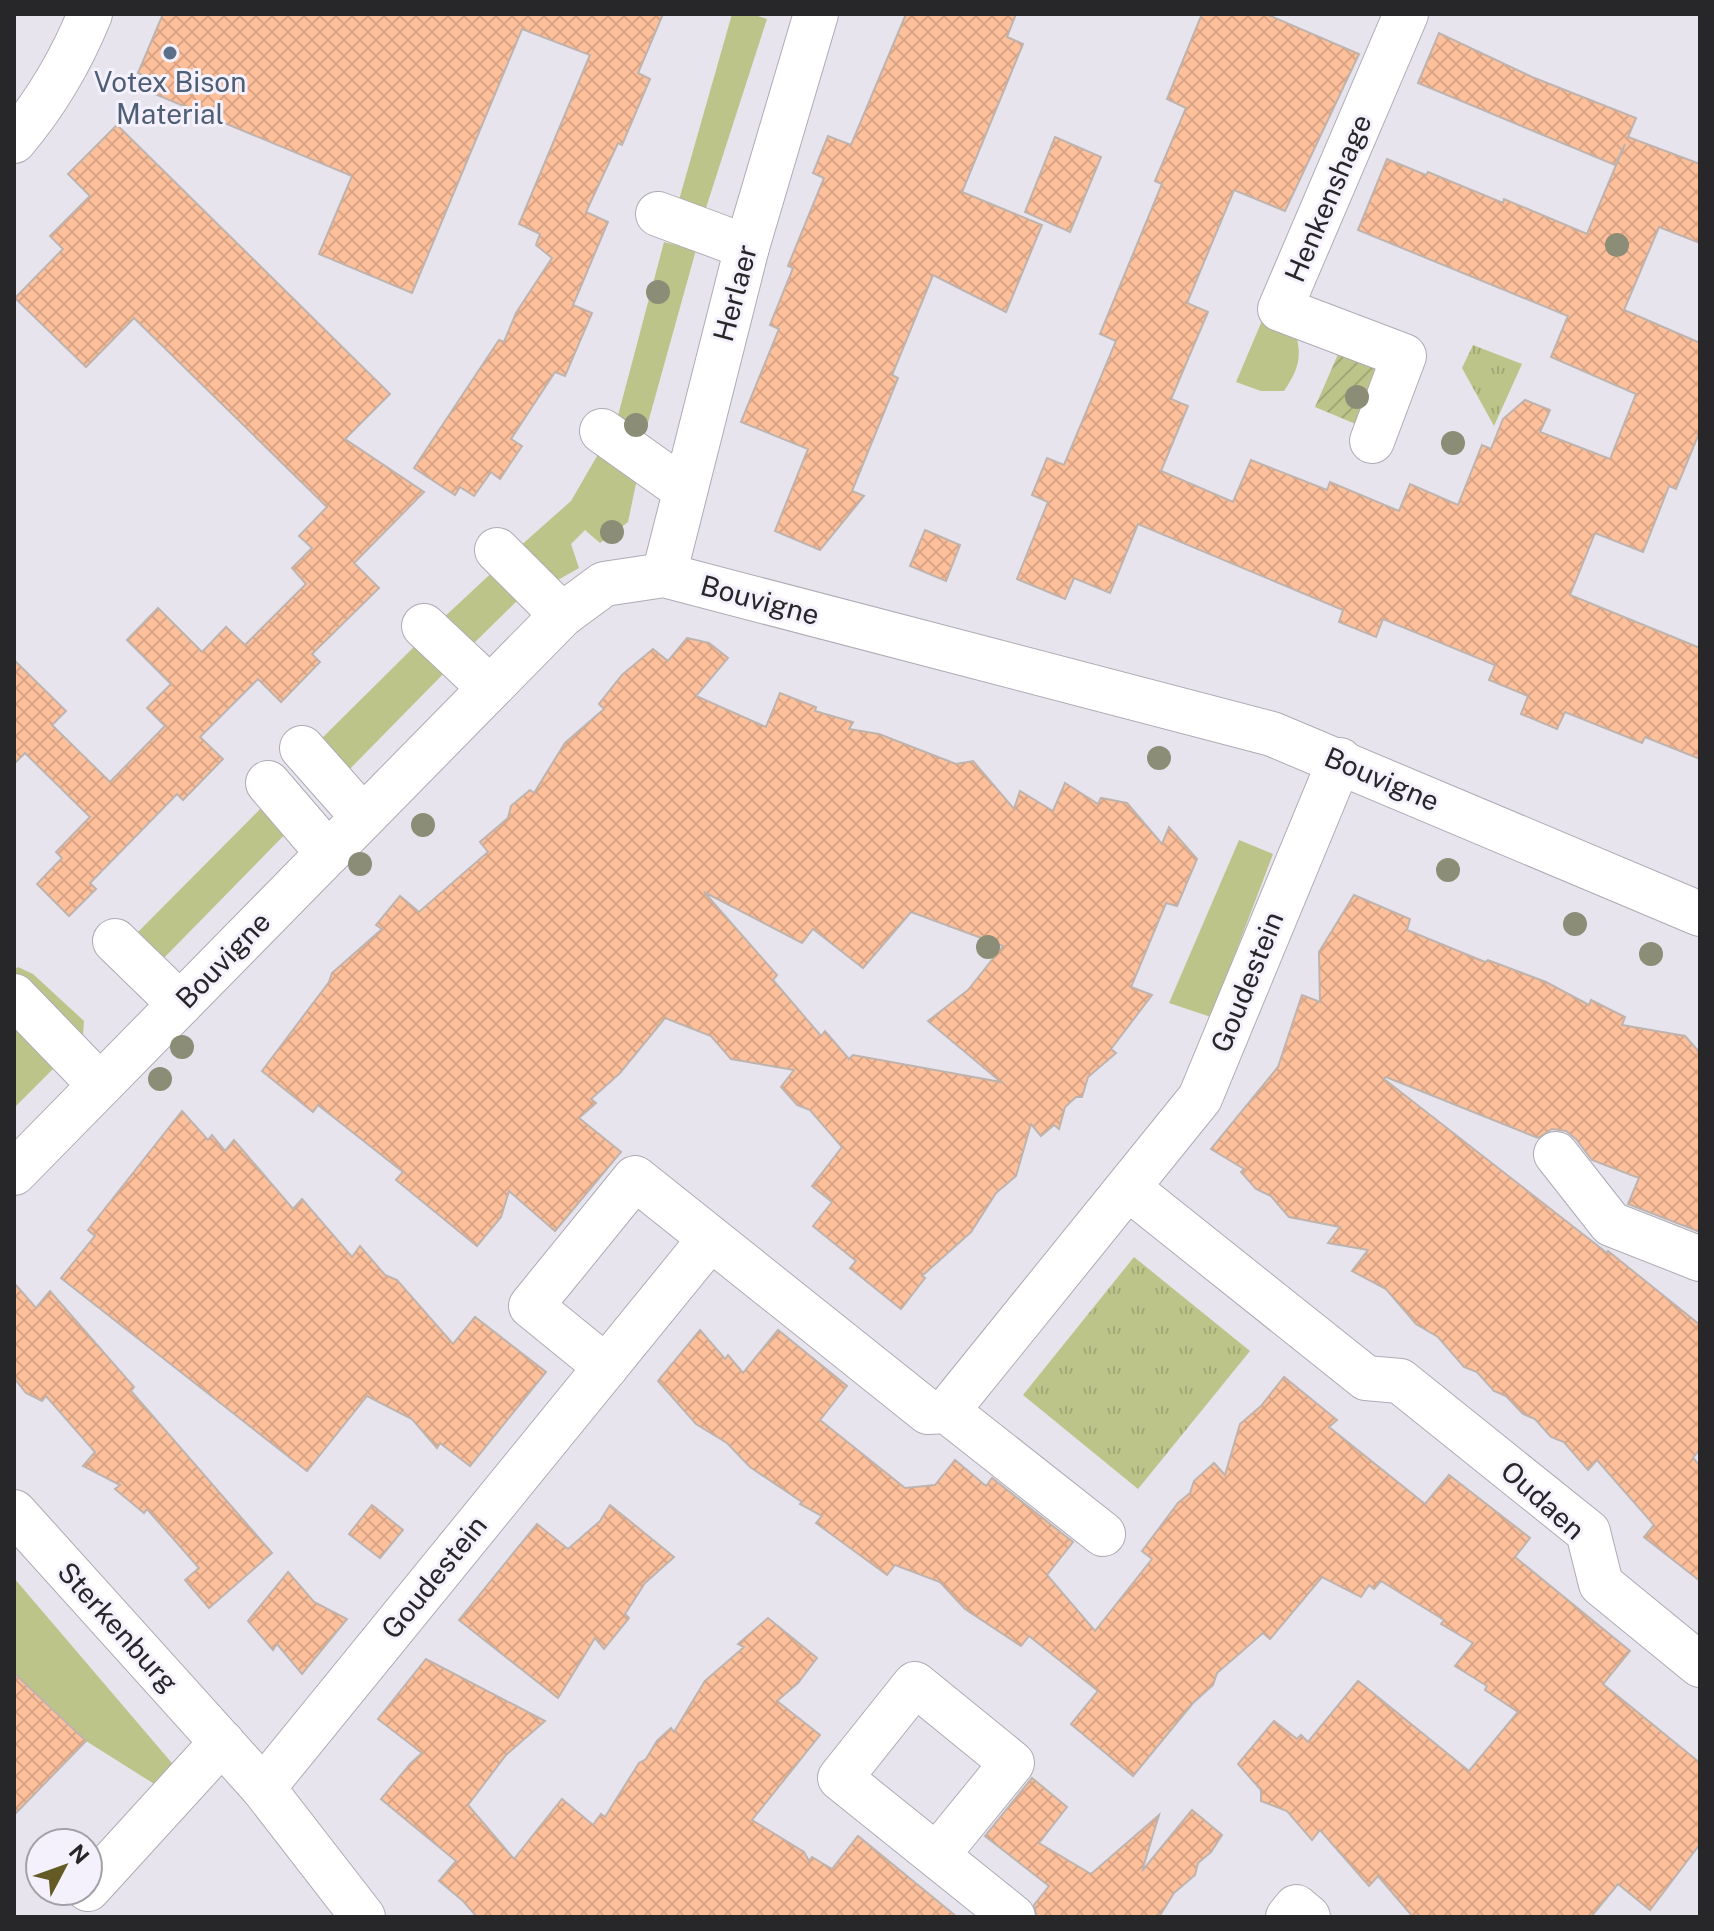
<svg xmlns="http://www.w3.org/2000/svg" width="1714" height="1931" viewBox="0 0 1714 1931" font-family="'Public Sans',sans-serif">
<style>
.grass{fill:#bdc489}
.park{fill:url(#park-tufts)}
.garden{fill:url(#garden-furrows)}
.building{fill:url(#building-cross-hatch);stroke:#beb3ad;stroke-width:2;fill-rule:evenodd}
.lines{fill:none;stroke-linecap:round;stroke-linejoin:round}
.minor-casing{stroke:#aeabb5;stroke-width:46}
.minor{stroke:#fff;stroke-width:44}
.tree{fill:#8c8d76}
.service-dot{fill:#5c6f8a;stroke:#f5f1fc;stroke-width:3}
.labels{text-anchor:middle;stroke-width:6;stroke-linejoin:round;paint-order:stroke}
.service-label{font-size:28px;fill:#4e5e75;stroke:#f5f1fc}
.street-label{font-size:28px;fill:#272629;stroke:#f5f1fc}
</style>
<defs>
<pattern id="park-tufts" width="24" height="20" patternUnits="userSpaceOnUse" patternTransform="scale(2)"><rect width="24" height="20" fill="#bdc489"/><path d="M3 7l-1-3M5 7V3M7 7l1-3M15 17l-1-3M17 17v-4M19 17l1-3" fill="none" stroke="#a2a876"/></pattern>
<pattern id="garden-furrows" width="10" height="10" patternUnits="userSpaceOnUse" patternTransform="scale(2)"><rect width="10" height="10" fill="#bdc489"/><path d="M-1 1l2-2M0 10L10 0M9 11l2-2" fill="none" stroke="#a2a876"/></pattern>
<pattern id="building-cross-hatch" width="8" height="8" patternUnits="userSpaceOnUse" patternTransform="scale(2)"><rect width="8" height="8" fill="#fec09b"/><path d="M0 0l8 8M0 8l8-8" fill="none" stroke="#daa586"/></pattern>
</defs>
<rect width="100%" height="100%" fill="#e8e4ee"/>
<!-- grass -->
<g class="grass">
<polygon points="732,14 752,14 767,19 703,217 677,207"/>
<polygon points="664,242 696,250 644,437 615,427"/>
<path d="M1264,316L1297,339C1302,360 1296,373 1284,391H1261L1236,382Z"/>
<polygon points="604,444 639,469 628,522 600,543 585,530 571,544 579,568 551,584 518,548 571,501"/>
<polygon points="500,565 526,592 469,648 440,621"/>
<polygon points="425,636 451,666 340,779 313,747"/>
<polygon points="273,796 297,822 159,963 137,933"/>
<polygon points="1239,840 1273,854 1211,1017 1169,1003"/>
<polygon points="18,967 33,974 84,1021 83,1036 14,987 14,970"/>
<polygon points="14,1020 58,1064 14,1108"/>
<polygon points="14,1578 177,1769 159,1787 86,1741 45,1701 36,1711 27,1686 14,1673"/>
</g>
<!-- park -->
<g class="park">
<polygon points="1473,345 1522,364 1494,426 1462,368"/>
<polygon points="1134,1257 1250,1351 1138,1489 1023,1395"/>
</g>
<!-- garden -->
<polygon class="garden" points="1339,352 1381,370 1358,425 1315,407"/>
<!-- building -->
<g class="building">
<polygon points="163,14 663,14 638,73 650,79 622,145 618,143 586,212 608,222 573,305 592,313 565,376 555,372 511,439 522,446 500,479 491,472 474,496 460,487 455,495 414,468 499,340 504,342 516,313 552,258 536,245 540,234 519,224 590,55 522,29 412,293 319,254 352,176 150,92 160,82 138,73"/>
<polygon points="906,14 1016,14 1007,37 1023,44 962,192 1042,225 1006,312 933,275 892,375 898,378 852,491 864,496 820,550 775,531 808,449 741,422 779,329 770,325 793,268 788,266 824,178 813,173 828,136 851,145"/>
<polygon points="1202,14 1266,14 1359,54 1285,211 1234,190 1187,303 1208,312 1171,399 1188,406 1161,471 1233,502 1251,460 1327,490 1330,482 1399,511 1410,484 1458,505 1482,445 1491,449 1503,419 1525,400 1550,410 1540,432 1610,459 1636,394 1551,357 1568,316 1358,230 1387,159 1426,175 1428,172 1503,203 1504,199 1587,234 1625,144 1615,165 1418,83 1439,33 1532,77 1636,118 1628,137 1700,164 1700,243 1659,227 1624,310 1700,343 1700,431 1676,489 1669,486 1643,552 1595,533 1570,595 1700,648 1700,759 1645,737 1642,743 1565,712 1557,729 1521,714 1528,696 1489,680 1495,665 1383,619 1376,637 1339,622 1343,610 1138,524 1110,593 1074,578 1065,599 1017,579 1048,502 1032,495 1047,458 1064,465 1116,341 1100,334 1162,184 1155,181 1186,108 1167,99"/>
<polygon points="117,125 390,394 345,439 424,492 354,563 379,588 312,654 320,662 281,702 258,679 200,737 223,759 183,800 177,794 90,883 96,889 69,916 37,884 62,858 56,852 90,817 25,753 14,764 14,660 66,711 52,725 110,782 165,726 147,708 171,684 127,640 158,608 202,652 226,627 245,645 306,584 292,568 312,548 299,536 327,507 134,318 86,367 15,298 63,249 50,236 90,196 68,174"/>
<polygon points="1055,137 1101,157 1070,232 1025,212"/>
<polygon points="925,530 960,545 946,581 910,566"/>
<path d="M687,638L709,643L728,658L696,696L766,727L780,693L816,707L815,711L853,722L849,729L879,734L956,764L973,761L1014,809L1020,791L1053,811L1065,783L1098,804L1101,798L1127,803L1162,844L1169,827L1197,859L1177,906L1166,903L1131,987L1152,995L1111,1049L1116,1053L1088,1077L1082,1097H1076L1065,1107L1059,1129L1054,1125L1041,1136L1031,1124L1016,1176L996,1193L971,1232L922,1276L925,1278L901,1309L850,1268L856,1261L813,1226L832,1202L812,1186L842,1147L810,1110L797,1105L781,1087L794,1070L731,1059L711,1036L665,1018L620,1073L591,1099L596,1103L579,1118L621,1152L555,1231L509,1191L501,1217L477,1246L396,1180L403,1172L318,1105L313,1112L262,1071L329,982L332,973L382,929L376,925L400,896L419,912L488,852L480,842L508,818L511,806L530,790L534,793L565,743L604,709L599,704L622,675L653,649L668,661ZM704,892L802,943L813,929L863,968L911,912L1003,946L968,990L928,1021L1001,1082L853,1055L849,1059L825,1031L821,1036L773,980L777,975Z"/>
<polygon points="1354,895 1410,919 1407,930 1485,962 1488,960 1546,982 1589,1005 1591,1000 1625,1017 1622,1025 1685,1036 1700,1053 1700,1232 1628,1204 1639,1178 1592,1160 1576,1139 1566,1131 1552,1129 1538,1138 1386,1077 1384,1079 1607,1253 1608,1251 1700,1325 1700,1449 1693,1458 1700,1466 1700,1581 1644,1537 1654,1525 1597,1460 1588,1470 1564,1442 1551,1437 1535,1419 1523,1414 1506,1396 1494,1391 1477,1372 1464,1367 1438,1337 1416,1324 1386,1289 1352,1271 1368,1250 1328,1243 1340,1227 1289,1217 1271,1196 1256,1189 1241,1172 1244,1169 1211,1149 1278,1067 1302,995 1320,1002 1319,952"/>
<polygon points="182,1111 208,1140 212,1135 225,1151 234,1140 293,1209 302,1199 352,1257 360,1246 385,1275 397,1280 453,1344 475,1317 546,1372 470,1466 440,1443 437,1448 412,1419 367,1396 307,1471 61,1278 95,1236 88,1230"/>
<polygon points="14,1283 36,1308 50,1291 134,1387 131,1391 272,1553 209,1608 185,1580 199,1568 147,1509 144,1513 115,1489 120,1485 83,1466 95,1452 46,1396 42,1401 26,1393 14,1378"/>
<polygon points="700,1330 725,1359 728,1355 743,1373 778,1330 847,1386 820,1420 905,1488 935,1485 955,1460 986,1486 992,1478 1073,1542 1047,1575 1095,1631 1152,1559 1142,1551 1178,1503 1190,1493 1194,1481 1214,1463 1225,1475 1240,1424 1261,1406 1284,1377 1337,1420 1329,1427 1425,1504 1449,1475 1530,1538 1515,1557 1630,1651 1603,1684 1700,1763 1700,1844 1650,1910 1618,1884 1591,1917 1413,1917 1378,1876 1369,1886 1320,1830 1312,1840 1287,1811 1261,1801 1261,1790 1238,1764 1274,1721 1297,1739 1301,1735 1308,1742 1358,1681 1469,1771 1518,1712 1485,1690 1487,1686 1455,1666 1473,1643 1441,1624 1444,1620 1381,1581 1374,1589 1369,1585 1361,1597 1322,1577 1270,1639 1263,1633 1217,1673 1213,1685 1193,1703 1133,1776 1071,1724 1098,1691 1029,1636 1021,1646 965,1609 940,1582 895,1565 887,1575 816,1523 822,1516 800,1504 802,1502 750,1467 727,1443 696,1424 658,1381"/>
<polygon points="372,1505 403,1530 380,1558 349,1534"/>
<polygon points="610,1505 674,1557 645,1583 625,1614 629,1618 604,1649 595,1638 558,1698 459,1620 537,1524 568,1549 600,1521"/>
<polygon points="288,1572 314,1602 347,1619 302,1674 277,1644 273,1650 248,1621"/>
<polygon points="768,1618 817,1658 798,1683 777,1701 820,1735 752,1820 804,1852 809,1861 812,1857 832,1869 858,1836 957,1917 477,1917 463,1901 439,1881 456,1861 381,1799 410,1764 422,1753 378,1719 426,1659 545,1721 506,1755 468,1805 514,1859 562,1799 593,1825 601,1814 605,1817 639,1763 646,1759 657,1741 671,1728 674,1732 705,1681 744,1647 738,1644"/>
<polygon points="14,1673 86,1741 14,1815"/>
<polygon points="1032,1778 1067,1807 1039,1843 1091,1874 1159,1815 1142,1871 1192,1810 1222,1835 1211,1852 1198,1863 1195,1875 1174,1893 1159,1917 1037,1917 1034,1905 1049,1886 985,1836"/>
</g>
<g class="lines">
<!-- minor casing -->
<g class="minor-casing">
<g id="minor">
<path d="M14,141C47,102 71,61 90,14"/>
<polyline points="658,214 747,247"/>
<polyline points="602,431 685,490"/>
<polyline points="1372,441 1404,356 1280,309 1406,14"/>
<polyline points="497,550 562,615"/>
<polyline points="664,575 747,247 816,14"/>
<polyline points="424,626 490,688"/>
<polyline points="302,748 363,817"/>
<polyline points="268,783 328,853"/>
<polyline points="115,941 180,1004"/>
<polyline points="14,996 100,1085"/>
<polyline points="1556,1154 1611,1224 1700,1259"/>
<polyline points="14,1173 562,615 604,584 664,575 1272,734 1700,914"/>
<polyline points="1128,1188 1366,1378 1400,1381 1588,1532 1601,1584 1700,1665"/>
<polyline points="606,1367 531,1306 635,1178 928,1412 947,1411 1200,1098 1340,760"/>
<polyline points="947,1411 1103,1534"/>
<polyline points="14,1512 263,1788 363,1917"/>
<polyline points="263,1788 710,1239"/>
<polyline points="937,1855 1012,1763 915,1684 840,1778 1013,1917"/>
<polyline points="88,1889 222,1742"/>
<polyline points="1288,1917 1296,1907 1308,1917"/>
</g>
</g>
<!-- minor -->
<use href="#minor" class="minor"/>
</g>
<!-- trees -->
<g class="tree">
<circle cx="1617" cy="245" r="12"/>
<circle cx="658" cy="292" r="12"/>
<circle cx="1357" cy="397" r="12"/>
<circle cx="636" cy="425" r="12"/>
<circle cx="1453" cy="443" r="12"/>
<circle cx="612" cy="532" r="12"/>
<circle cx="1159" cy="758" r="12"/>
<circle cx="423" cy="825" r="12"/>
<circle cx="360" cy="864" r="12"/>
<circle cx="1448" cy="870" r="12"/>
<circle cx="1575" cy="924" r="12"/>
<circle cx="988" cy="947" r="12"/>
<circle cx="1651" cy="954" r="12"/>
<circle cx="182" cy="1047" r="12"/>
<circle cx="160" cy="1079" r="12"/>
</g>
<!-- markers -->
<circle class="service-dot" cx="170" cy="53" r="8"/>
<g class="labels">
<!-- service labels -->
<g class="service-label">
<text x="170" y="92">Votex Bison<tspan x="170" dy="32">Material</tspan></text>
</g>
<!-- street labels -->
<g class="street-label">
<text transform="translate(1328 198) rotate(-67)" y="10">Henkenshage</text>
<text transform="translate(735 293) rotate(-75)" y="10">Herlaer</text>
<text transform="translate(760 600) rotate(15)" y="10">Bouvigne</text>
<text transform="translate(1382 779) rotate(23)" y="10">Bouvigne</text>
<text transform="translate(223 960) rotate(-46)" y="10">Bouvigne</text>
<text transform="translate(1247 982) rotate(-68)" y="10">Goudestein</text>
<text transform="translate(1543 1500) rotate(42)" y="10">Oudaen</text>
<text transform="translate(434 1577) rotate(-51)" y="10">Goudestein</text>
<text transform="translate(118 1627) rotate(48)" y="10">Sterkenburg</text>
</g>
</g>
<!-- border -->
<rect width="1714" height="1931" fill="none" stroke="#272629" stroke-width="32"/>
<!-- north arrow -->
<g transform="translate(64 1867) rotate(49)"><circle r="38" fill="#f5f1fc" stroke="#a3a0a8" stroke-width="2"/>
<path d="M0-6L14 30L0 20L-14 30Z" fill="#635a26"/>
<text y="-12" font-size="22" font-weight="bold" text-anchor="middle" fill="#272629">N</text>
</g>
</svg>
